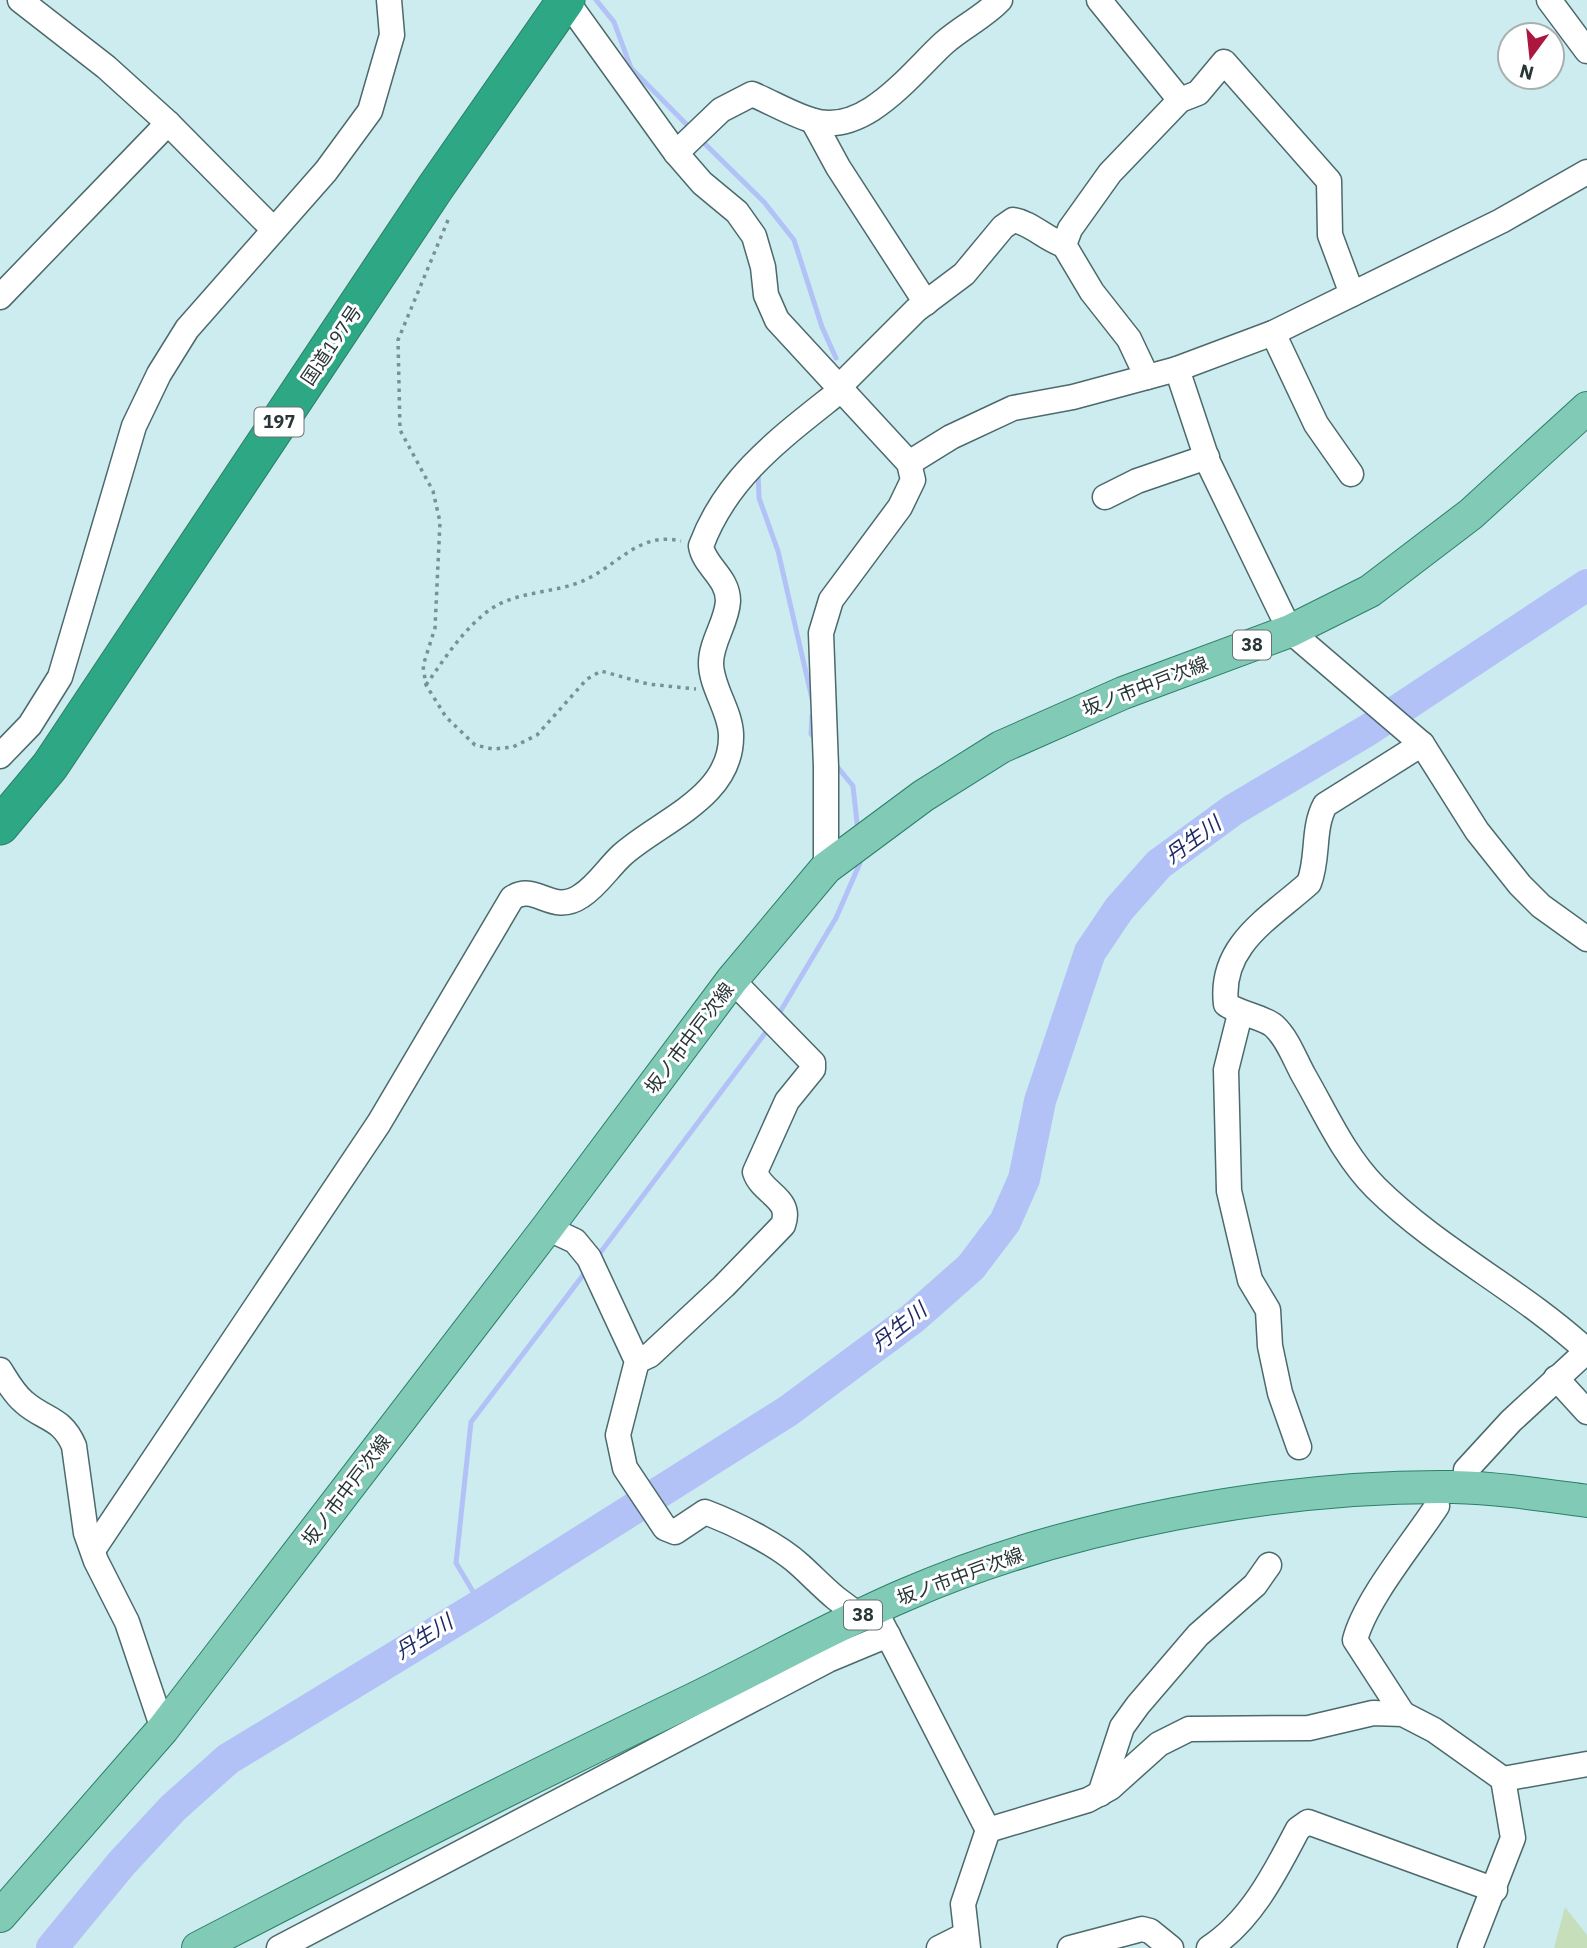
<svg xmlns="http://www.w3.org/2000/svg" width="1587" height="1948" viewBox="0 0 1587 1948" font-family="'IBM Plex Sans','Noto Sans JP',sans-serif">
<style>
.green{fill:#c6deba}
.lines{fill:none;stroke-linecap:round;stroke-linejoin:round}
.stream{stroke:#b2c2f7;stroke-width:5}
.river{stroke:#b2c2f7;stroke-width:32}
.minor-casing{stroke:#4c696c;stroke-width:27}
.major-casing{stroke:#2c7f69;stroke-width:34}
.highway-casing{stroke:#2c7f69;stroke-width:39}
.path{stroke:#7a9193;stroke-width:3.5;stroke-dasharray:3.5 5;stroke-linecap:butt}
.minor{stroke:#fff;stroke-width:24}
.major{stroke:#81cab5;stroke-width:32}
.highway{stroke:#2da784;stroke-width:37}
.labels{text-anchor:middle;stroke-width:6;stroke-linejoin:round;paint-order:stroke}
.shield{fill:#fff;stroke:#697273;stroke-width:2}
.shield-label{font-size:18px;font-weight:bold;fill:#293637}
.street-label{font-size:19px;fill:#293637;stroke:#fff}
.water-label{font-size:21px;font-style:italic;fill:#1f2a66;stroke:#fff}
</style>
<rect width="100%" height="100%" fill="#ccecef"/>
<!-- green -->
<polygon class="green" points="1565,1907 1587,1935 1587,1948 1554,1948"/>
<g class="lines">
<!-- stream -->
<g class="stream">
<polyline points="596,0 614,22 631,68 692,130"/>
<polyline points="701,140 764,202 794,240 822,327 836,358"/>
<polyline points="758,472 759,498 778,551 813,703"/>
<polyline points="812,716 811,734 816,740"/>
<polyline points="835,764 853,786 858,832"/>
<polyline points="777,1017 836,918 860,863 859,855"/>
<polyline points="597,1257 769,1028"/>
<polyline points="481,1605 456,1563 471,1422 587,1270"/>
</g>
<!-- river -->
<polyline class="river" points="52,1948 121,1864 173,1808 228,1759 481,1605 788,1411 912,1319 971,1267 1005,1222 1024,1179 1040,1101 1090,952 1119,909 1159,864 1233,810 1368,730 1587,585"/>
<!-- minor casing -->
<g class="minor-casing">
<g id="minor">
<polyline points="20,0 106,67 168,123 273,229"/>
<polyline points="566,0 676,153 702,183 737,212 754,236 763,267 766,295 777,320 909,463 913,480 900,507 831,600 821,633 826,767 826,868"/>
<polyline points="1099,0 1180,100"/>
<polyline points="1549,0 1587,51"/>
<polyline points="813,121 838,167 926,303"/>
<path d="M676,153L721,110L752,94C771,102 791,114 811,120C864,138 911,73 944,43C962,27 984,17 1000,0"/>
<polyline points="0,297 168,123"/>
<polyline points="1273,333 1316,424 1351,474"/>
<polyline points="1177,369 1208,462 1290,631 1422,744 1477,831 1520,885 1541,906 1587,939"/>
<polyline points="1147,377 1129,339 1092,292 1064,245 1070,229 1110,173 1180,100 1198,93 1224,62 1329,181 1330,235 1352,294"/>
<path d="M839,387L916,310L964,274L1003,227L1013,220C1032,223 1045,239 1064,245"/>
<polyline points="909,463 951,437 1013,408 1073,397 1177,369 1273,333 1501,221 1587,172"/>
<polyline points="1105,497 1137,481 1207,457"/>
<path d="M1422,744L1325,805C1312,829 1319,858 1309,883C1270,918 1219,945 1226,1004C1239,1014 1264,1017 1274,1026C1288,1039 1295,1060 1304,1076C1326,1114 1344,1156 1376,1188C1440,1251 1521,1290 1587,1351"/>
<polyline points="0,756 30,725 60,677 134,426 159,374 187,329 326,171 370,111 392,35 389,0"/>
<polyline points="1240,1014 1226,1070 1229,1191 1250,1280 1268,1310 1270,1346 1280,1393 1299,1447"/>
<path d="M547,1228L575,1241L589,1258L637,1361L618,1435L625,1468L665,1528L675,1532L705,1512C734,1523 777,1544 800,1565C822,1585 835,1601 862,1616"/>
<path d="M637,1361L650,1355L724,1286L783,1225C793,1198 762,1194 755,1172L787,1101L813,1069V1063L732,980"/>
<path d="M0,1370C7,1381 14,1394 24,1402C44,1420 62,1417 74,1446L86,1533L96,1561L127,1622L163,1729"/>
<polyline points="1556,1378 1587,1412"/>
<polyline points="1466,1470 1511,1421 1587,1351"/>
<path d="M93,1550L379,1123L512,898C536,882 552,916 581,896C597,886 608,868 622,855C661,820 733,797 731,734C730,710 711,687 711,663C711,642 727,622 728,601C728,577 704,566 701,546C727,475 785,435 841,390"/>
<polyline points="881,1622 988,1830"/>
<path d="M1403,1714L1355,1640C1365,1600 1413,1543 1437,1506"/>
<polyline points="1100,1794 1122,1727 1138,1705 1198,1635 1255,1585 1269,1565"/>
<polyline points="279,1948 828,1660 888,1635"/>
<polyline points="939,1948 965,1935"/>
<polyline points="968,1948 963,1904 988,1830 1088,1800 1110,1788 1159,1744 1189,1729 1309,1728 1373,1713 1403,1714 1434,1730 1503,1779 1587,1764"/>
<polyline points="1070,1948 1142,1929 1150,1931 1171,1948"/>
<path d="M1209,1948C1251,1921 1275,1873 1298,1829L1308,1822L1495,1890"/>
<polyline points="1470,1948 1513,1838 1503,1779"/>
</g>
</g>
<!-- major casing -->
<g class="major-casing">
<g id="major">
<polyline points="0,1916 163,1729 547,1228 732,980 826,868 923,796 1001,747 1123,693 1290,631 1370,591 1471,514 1587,408"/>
<path d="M198,1948C362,1863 526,1779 692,1700C764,1665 834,1625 907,1594C1066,1525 1280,1485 1453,1487C1498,1488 1543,1495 1587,1501"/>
</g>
</g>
<!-- highway casing -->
<g class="highway-casing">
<polyline id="highway" points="0,826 50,766 435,188 566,0"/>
</g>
<!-- path -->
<g class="path">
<polyline points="448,220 398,340 400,430 433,491 440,522 435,628 423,666 426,685 446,717 475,745 493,749 513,747 537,735 587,679 601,671 648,684 696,689"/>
<path d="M426,685C445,658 462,631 488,611C516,590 555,594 585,580C618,565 640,531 681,541"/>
</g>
<!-- minor -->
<use href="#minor" class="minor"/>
<!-- major -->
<use href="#major" class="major"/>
<!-- highway -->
<use href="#highway" class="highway"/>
</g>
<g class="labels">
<!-- shield labels -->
<g class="shield">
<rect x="254.5" y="407.5" width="49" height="29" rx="5"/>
<rect x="1233" y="630.5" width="38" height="29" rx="5"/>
<rect x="844" y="1600.5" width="38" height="29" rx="5"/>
</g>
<g class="shield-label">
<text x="279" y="428">197</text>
<text x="1252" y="651">38</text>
<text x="863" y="1621">38</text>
</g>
<!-- street labels -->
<g class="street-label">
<text transform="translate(331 345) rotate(-56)" y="7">国道197号</text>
<text transform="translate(1145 686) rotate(-21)" y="7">坂ノ市中戸次線</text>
<text transform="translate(689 1038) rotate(-53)" y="7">坂ノ市中戸次線</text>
<text transform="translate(346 1490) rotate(-53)" y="7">坂ノ市中戸次線</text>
<text transform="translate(960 1576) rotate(-20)" y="7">坂ノ市中戸次線</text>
</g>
<!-- water labels -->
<g class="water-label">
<text transform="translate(1193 840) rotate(-36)" y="7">丹生川</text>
<text transform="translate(899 1327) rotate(-38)" y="7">丹生川</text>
<text transform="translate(424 1637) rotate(-32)" y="7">丹生川</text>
</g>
</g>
<!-- north arrow -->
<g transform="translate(1531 56) rotate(195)"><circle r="33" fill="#ffffff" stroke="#a9afaf" stroke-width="2"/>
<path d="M0-5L12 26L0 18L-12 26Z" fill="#ac1740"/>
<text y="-10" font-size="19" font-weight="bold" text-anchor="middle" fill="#293637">N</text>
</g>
</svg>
